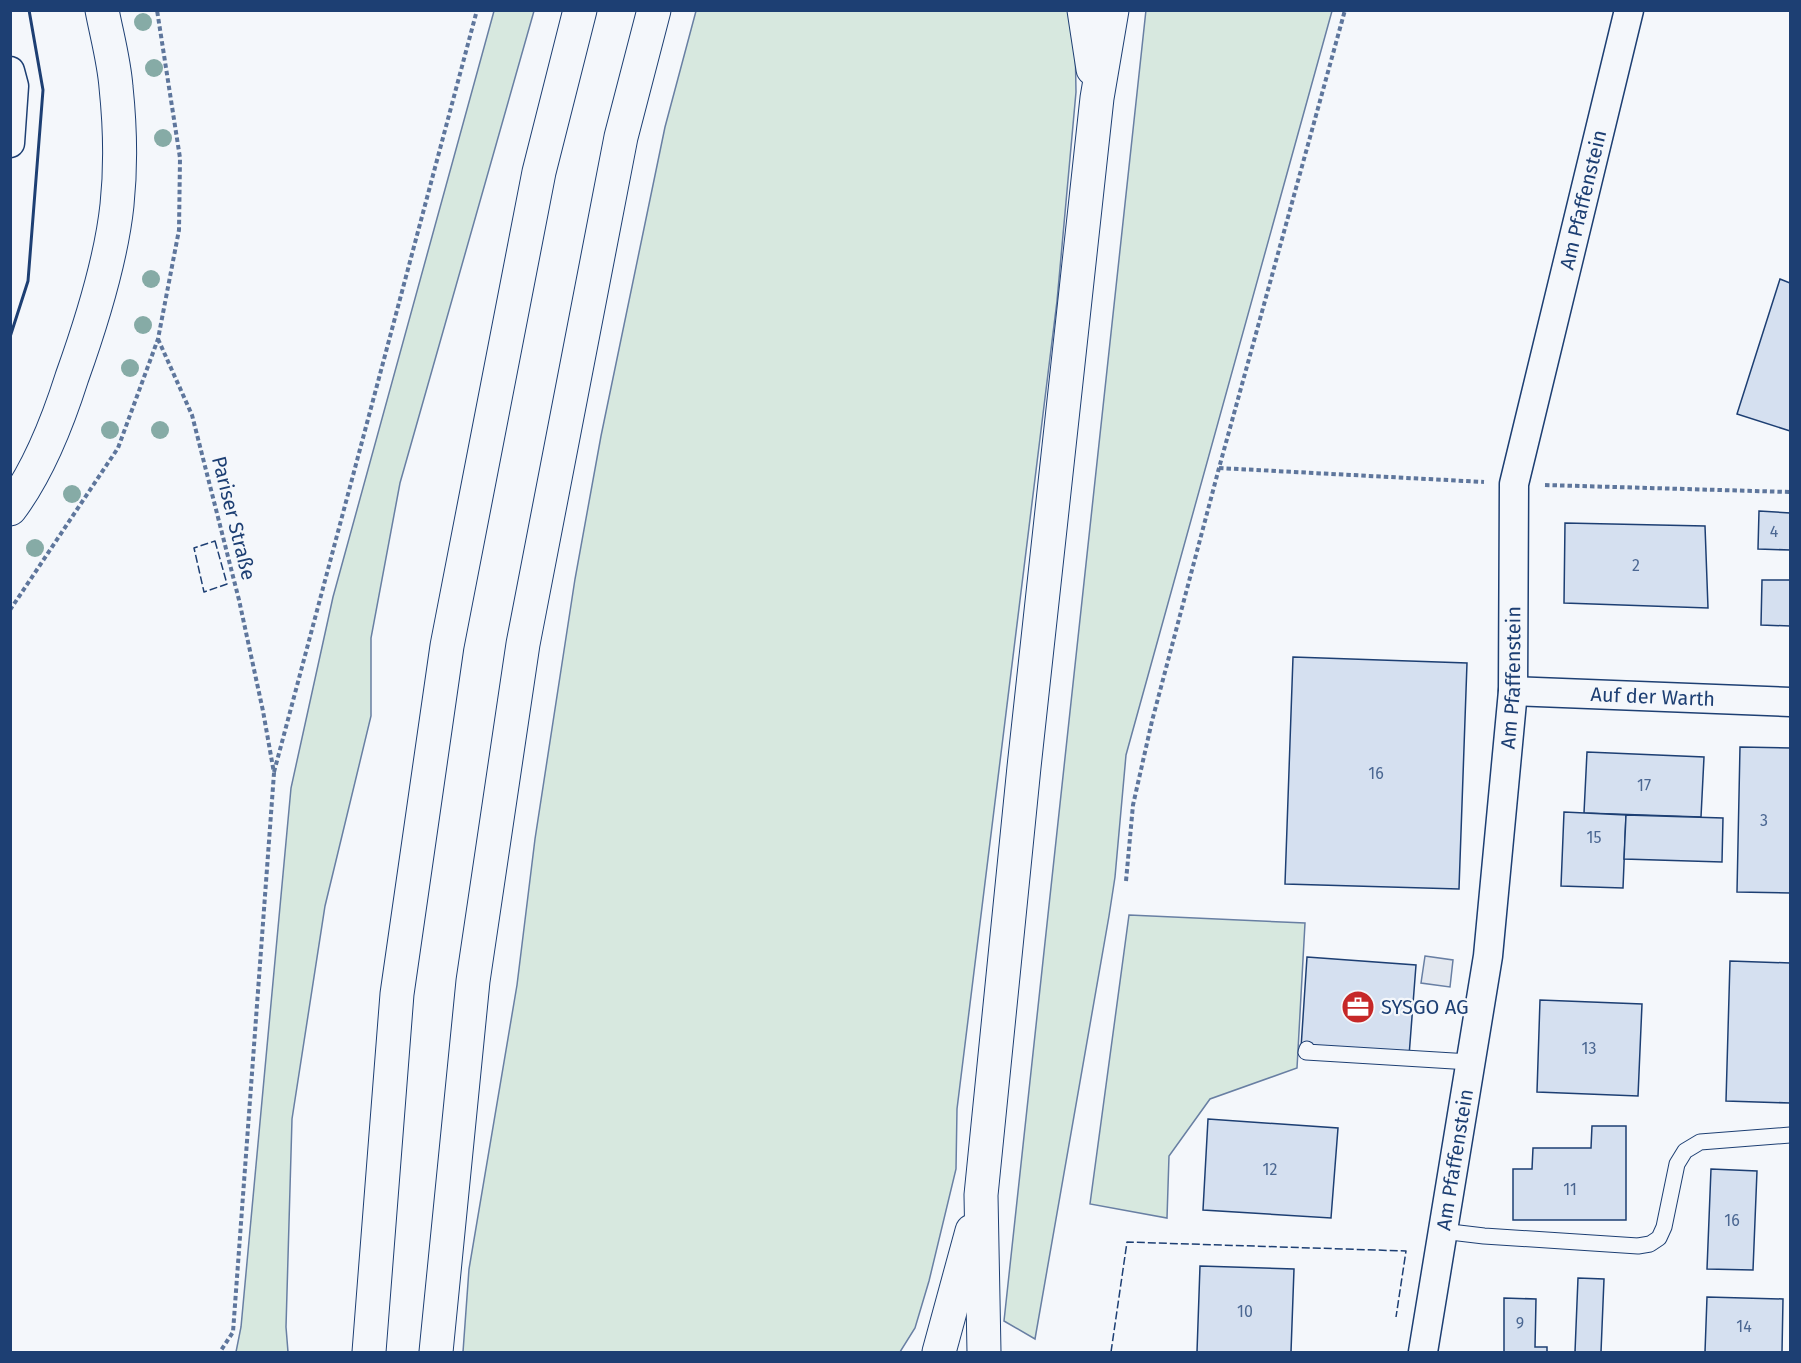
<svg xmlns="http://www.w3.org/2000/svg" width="1801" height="1363" viewBox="0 0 1801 1363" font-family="'Fira Sans',sans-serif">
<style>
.green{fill:#d7e8df;stroke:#687fa3;stroke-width:1.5}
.parking{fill:#e3e8f0;stroke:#687fa3;stroke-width:1.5}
.building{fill:#d5e0f0;stroke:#1d3f73;stroke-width:1.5}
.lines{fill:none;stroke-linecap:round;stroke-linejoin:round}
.lane-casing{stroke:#1d3f73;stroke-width:17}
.street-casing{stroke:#1d3f73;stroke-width:31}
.secondary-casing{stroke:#1d3f73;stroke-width:35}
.highway-casing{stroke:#1d3f73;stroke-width:35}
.path{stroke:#5e769c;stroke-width:4;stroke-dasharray:4.5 3;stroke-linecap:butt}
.lane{stroke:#f4f7fb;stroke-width:15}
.street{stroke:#f4f7fb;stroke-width:28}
.secondary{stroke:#f4f7fb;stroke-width:33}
.highway{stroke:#f4f7fb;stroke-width:33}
.fence{stroke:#1d3f73;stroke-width:1.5;stroke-dasharray:8 3;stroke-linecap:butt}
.wall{stroke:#1d3f73;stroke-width:3}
.tree{fill:#86aba6}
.labels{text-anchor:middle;stroke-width:4.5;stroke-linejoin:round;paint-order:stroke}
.number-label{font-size:16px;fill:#4b6792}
.street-label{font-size:20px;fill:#1d3f73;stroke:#f4f7fb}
.poi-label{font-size:20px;fill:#1d3f73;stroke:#f4f7fb;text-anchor:start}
</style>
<rect width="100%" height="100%" fill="#f4f7fb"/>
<!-- green -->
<g class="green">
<polygon points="1146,10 1332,11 1126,755 1115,877 1109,916 1035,1339 1004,1321"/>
<polygon points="494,11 534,11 400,483 371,638 371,716 325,906 292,1119 286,1327 288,1352 236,1352 241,1327 291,788 333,597"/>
<polygon points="696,11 1069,11 1075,37 1076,92 1057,301 957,1109 956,1169 929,1281 915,1328 900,1352 463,1352 469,1269 517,985 535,839 575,579 601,436 665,127"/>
<polygon points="1129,915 1305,923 1297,1068 1210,1099 1169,1156 1167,1218 1090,1204"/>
</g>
<!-- parking -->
<polygon class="parking" points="1425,956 1453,960 1450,987 1421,983"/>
<!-- building -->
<g class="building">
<polygon points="1780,279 1790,283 1790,431 1737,414"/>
<polygon points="1759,511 1790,513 1790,550 1758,549"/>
<polygon points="1565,523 1705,526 1708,608 1564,603"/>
<polygon points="1762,580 1790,580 1790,626 1761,625"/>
<polygon points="1293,657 1467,663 1459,889 1285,884"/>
<polygon points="1740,747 1790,748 1790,893 1737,892"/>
<polygon points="1587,752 1704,757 1701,817 1584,813"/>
<polygon points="1564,812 1626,815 1623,888 1561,886"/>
<polygon points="1626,815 1723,818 1722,862 1624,859"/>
<polygon points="1307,957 1416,965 1409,1056 1301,1048"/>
<polygon points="1730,961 1790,963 1790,1103 1726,1101"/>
<polygon points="1540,1000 1642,1004 1638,1096 1537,1092"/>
<polygon points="1208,1119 1338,1128 1331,1218 1203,1210"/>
<polygon points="1592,1126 1626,1126 1626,1220 1513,1220 1513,1169 1532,1169 1533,1148 1591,1148"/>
<polygon points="1711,1169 1757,1171 1753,1270 1707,1269"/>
<polygon points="1200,1266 1294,1269 1291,1352 1197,1352"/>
<polygon points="1578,1278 1604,1279 1601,1352 1575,1352"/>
<polygon points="1707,1297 1783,1299 1782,1352 1705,1352"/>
<polygon points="1504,1298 1536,1299 1535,1347 1547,1347 1547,1352 1504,1352"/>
</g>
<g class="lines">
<!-- lane casing -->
<g class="lane-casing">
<g id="lane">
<polyline points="1307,1049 1306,1052 1470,1062"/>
<polyline points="1442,1231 1484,1236 1638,1246 1650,1244 1659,1238 1664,1227 1677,1164 1685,1151 1700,1142 1790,1135"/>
</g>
</g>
<!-- street casing -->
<g class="street-casing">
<g id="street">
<polyline points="10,71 14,86 10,143"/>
<path id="s1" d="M1513,691L1790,702"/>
<path id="s2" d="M1423,1352L1488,956L1513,691L1514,484L1629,10"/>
</g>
</g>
<!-- secondary casing -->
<g class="secondary-casing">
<path id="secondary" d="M10,509C38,472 58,421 72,377C91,324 111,262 117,205C121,167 120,125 116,87C114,61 107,36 102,10"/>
</g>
<!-- highway casing -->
<g class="highway-casing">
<g id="highway">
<polyline points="1084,10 1093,69"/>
<polyline points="369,1352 397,994 447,646 539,172 580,10"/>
<polyline points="436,1352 473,981 523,644 621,137 654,10"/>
<polyline points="939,1352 972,1231"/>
<polyline points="984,1352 981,1195 1024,767 1097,98 1112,10"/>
</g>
</g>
<!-- path -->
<g class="path">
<polyline points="158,339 192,415 239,600 263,711 274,773 233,1332 220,1352"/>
<polyline points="1219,468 1484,482"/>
<polyline points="1545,485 1790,492"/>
<polyline points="10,610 118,448 158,339 179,230 180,158 157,10"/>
<polyline points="274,772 477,10"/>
<polyline points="1126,881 1133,805 1152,721 1219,468 1345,10"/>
</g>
<!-- lane -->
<use href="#lane" class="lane"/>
<!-- street -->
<use href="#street" class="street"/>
<!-- secondary -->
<use href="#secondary" class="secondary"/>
<!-- highway -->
<use href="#highway" class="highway"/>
<!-- fence -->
<g class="fence">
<polygon points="215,541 227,584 204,592 194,548"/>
<polyline points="1111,1352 1127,1242 1406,1251 1396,1317"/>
</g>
<!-- wall -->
<polyline class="wall" points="10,337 28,281 43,90 29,10"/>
</g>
<!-- trees -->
<g class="tree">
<circle cx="143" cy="22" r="9"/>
<circle cx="154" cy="68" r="9"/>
<circle cx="163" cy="138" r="9"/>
<circle cx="151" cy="279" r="9"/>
<circle cx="143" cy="325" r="9"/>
<circle cx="130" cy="368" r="9"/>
<circle cx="110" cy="430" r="9"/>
<circle cx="160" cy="430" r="9"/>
<circle cx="72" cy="494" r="9"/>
<circle cx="35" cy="548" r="9"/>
</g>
<!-- icons -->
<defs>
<g id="office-disc" transform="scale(1.725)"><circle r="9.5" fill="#c62828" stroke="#f4f7fb"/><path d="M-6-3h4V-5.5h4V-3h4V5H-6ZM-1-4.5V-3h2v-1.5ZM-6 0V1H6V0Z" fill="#fff"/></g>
</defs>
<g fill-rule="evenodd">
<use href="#office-disc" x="1358" y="1007"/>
</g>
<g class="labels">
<!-- number labels -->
<g class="number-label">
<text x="1774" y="537">4</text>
<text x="1636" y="571">2</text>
<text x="1376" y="779">16</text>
<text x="1644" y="791">17</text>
<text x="1764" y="826">3</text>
<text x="1594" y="843">15</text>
<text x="1589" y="1054">13</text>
<text x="1270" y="1175">12</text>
<text x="1570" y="1195">11</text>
<text x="1732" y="1226">16</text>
<text x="1245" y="1317">10</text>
<text x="1520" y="1329">9</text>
<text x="1744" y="1332">14</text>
</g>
<!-- street labels -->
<g class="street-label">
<text dy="7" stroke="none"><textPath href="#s2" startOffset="1167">Am Pfaffenstein</textPath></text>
<text transform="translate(234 518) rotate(76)" y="7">Pariser Straße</text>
<text dy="7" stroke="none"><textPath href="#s2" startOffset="681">Am Pfaffenstein</textPath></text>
<text dy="7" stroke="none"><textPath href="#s1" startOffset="140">Auf der Warth</textPath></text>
<text dy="7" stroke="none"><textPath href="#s2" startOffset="195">Am Pfaffenstein</textPath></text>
</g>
<!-- poi labels -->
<g class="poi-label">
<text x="1381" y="1014">SYSGO AG</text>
</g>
</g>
<!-- border -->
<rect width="1801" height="1363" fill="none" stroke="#1d3f73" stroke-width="24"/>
</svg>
